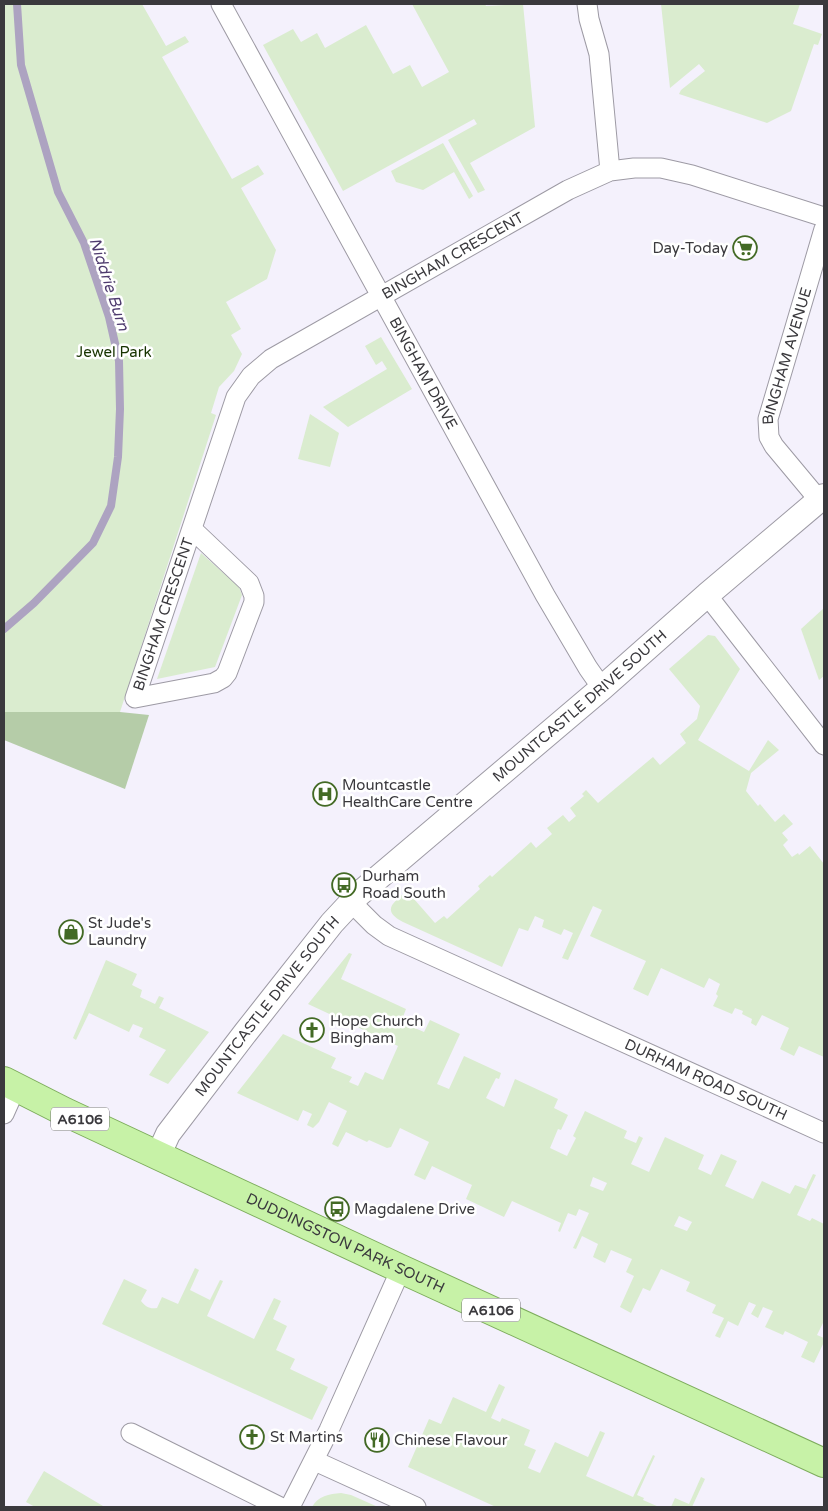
<svg xmlns="http://www.w3.org/2000/svg" width="828" height="1511" viewBox="0 0 828 1511" font-family="'Varela Round',sans-serif">
<style>
.green{fill:#daeccf;fill-rule:evenodd}
.forest{fill:#b5cca8}
.lines{fill:none;stroke-linecap:round;stroke-linejoin:round}
.stream{stroke:#ada3c1;stroke-width:8}
.minor-casing{stroke:#9d9aa4;stroke-width:21}
.tertiary-casing{stroke:#9d9aa4;stroke-width:26}
.primary-casing{stroke:#7dac5c;stroke-width:30}
.minor{stroke:#fff;stroke-width:19}
.tertiary{stroke:#fff;stroke-width:24}
.primary{stroke:#c7f2a7;stroke-width:28}
.labels{text-anchor:middle;stroke-width:5;stroke-linejoin:round;paint-order:stroke}
.shield{fill:#fff;stroke:#757477;stroke-width:1}
.shield-label{font-size:14px;font-weight:bold;fill:#3a393d}
.poi-label{font-size:15px;fill:#3a393d;stroke:#fff;text-anchor:start}
.street-label{font-size:15px;fill:#3a393d;stroke:#fff}
.park-label{font-size:15px;fill:#173300;stroke:#fff}
.water-label{font-size:16px;font-style:italic;fill:#4e3b6e;stroke:#fff}
</style>
<rect width="100%" height="100%" fill="#f4f1fc"/>
<!-- green -->
<g class="green">
<polygon points="4,4 142,4 166,46 185,36 189,42 162,57 232,179 258,165 264,174 241,188 276,250 267,279 226,302 241,329 231,335 242,354 234,371 219,387 211,413 216,415 120,712 4,712"/>
<polygon points="412,4 485,4 486,6 523,4 535,127 470,163 485,190 478,193 448,140 477,124 474,119 343,191 263,45 293,29 301,42 317,33 325,48 366,25 393,74 410,65 422,87 449,72"/>
<polygon points="661,4 800,4 793,24 822,34 818,45 814,44 791,111 767,123 679,94 681,90 705,71 699,64 670,88"/>
<polygon points="443,143 473,196 469,199 454,172 423,190 396,182 391,171"/>
<polygon points="381,337 412,389 348,427 323,407 387,369 382,361 376,365 365,346"/>
<polygon points="310,414 339,433 330,467 298,459"/>
<polygon points="201,553 239,587 242,595 215,667 157,679"/>
<polygon points="824,608 824,676 819,680 801,629"/>
<path d="M708,635L715,636L740,669L698,740L749,771L768,740L779,750L751,773L746,791L758,806L760,804L775,822L784,814L793,824L782,833L788,840L783,845L792,857L798,853L799,855L810,846L824,864V1057L799,1046L794,1056L780,1049L789,1028L762,1015L756,1026L751,1023L752,1019L742,1014L743,1011L735,1008L732,1014L713,1006L718,996L716,994L720,984L709,978L704,988L661,968L648,996L633,989L646,961L590,936L602,910L593,906L568,960L562,958L573,933L564,929L561,935L542,927L544,920L535,916L528,931L519,928L502,967L403,922C381,910 393,903 407,891L435,923L444,916L447,919L480,889L478,886L490,875L492,877L531,842L536,848L552,834L547,828L563,815L569,822L576,816L570,808L584,796L582,794L586,790L598,803L653,757L660,765L686,743L680,734L697,719L700,706L669,669Z"/>
<path d="M349,953L352,954L341,979L406,1009L401,1022L424,1032L430,1020L460,1034L437,1084L449,1089L464,1056L501,1073L499,1079L496,1078L486,1098L504,1107L515,1079L558,1099L554,1108L568,1115L561,1130L558,1129L550,1148L567,1156L576,1138L573,1136L585,1111L627,1131L624,1138L636,1143L639,1136L643,1138L631,1164L649,1172L665,1137L704,1155L698,1169L711,1175L721,1154L737,1161L725,1186L753,1199L762,1181L790,1194L795,1185L806,1189L813,1174L816,1175L797,1215L810,1221L812,1218L824,1224V1323H823L817,1335L824,1338V1342L814,1363L801,1357L808,1342L785,1331L783,1335L765,1327L773,1311L763,1307L758,1318L751,1314L756,1305L749,1302L738,1326L728,1321L720,1338L715,1336L724,1318L712,1313L716,1305L686,1291L690,1282L661,1269L650,1291L643,1288L631,1313L620,1307L634,1276L626,1272L632,1259L611,1250L605,1263L593,1257L598,1244L582,1236L576,1249L573,1248L589,1213L579,1209L576,1216L568,1213L560,1232L558,1231L561,1223L512,1201L504,1217L466,1199L472,1185L432,1166L425,1180L414,1175L429,1142L400,1128L391,1147L387,1148L369,1140L367,1142L346,1132L338,1147L332,1144L347,1111L329,1102L319,1122L313,1128L307,1125L312,1114L303,1110L298,1121L237,1093L283,1034L336,1058L331,1068L352,1077L349,1082L358,1086L365,1072L383,1080L398,1046L308,1004ZM593,1177L607,1183L603,1191L590,1186ZM679,1216L692,1222L687,1231L674,1226Z"/>
<polygon points="106,960 137,974 132,985 142,990 140,997 155,1004 159,996 164,998 159,1008 209,1032 168,1084 149,1075 166,1050 139,1037 143,1028 133,1024 129,1032 89,1013 76,1040 73,1038"/>
<path d="M195,1268L199,1270L190,1290L210,1300L220,1280L223,1281L207,1316L254,1339L274,1298L281,1301L273,1319L287,1326L276,1350L295,1359L290,1369L328,1387L312,1420L102,1324L124,1279L147,1290L141,1301C146,1307 149,1309 157,1308L162,1297L178,1304Z"/>
<polygon points="499,1384 505,1387 491,1418 500,1422 502,1418 530,1430 524,1445 536,1450 528,1468 540,1473 555,1442 588,1457 600,1431 605,1433 586,1476 633,1497 653,1455 655,1456 637,1495 644,1498 643,1500 659,1507 496,1507 408,1467 429,1419 441,1424 453,1397 486,1412"/>
<polygon points="44,1471 103,1506 102,1507 35,1507 26,1502"/>
<polygon points="701,1477 705,1479 692,1507 671,1507 675,1498 689,1504"/>
<path d="M341,1493L351,1495L378,1507H312C318,1496 329,1494 341,1493Z"/>
</g>
<!-- forest -->
<polygon class="forest" points="4,712 120,712 149,715 125,789 4,740"/>
<g class="lines">
<!-- stream -->
<polyline class="stream" points="4,629 34,603 93,543 111,506 118,457 120,409 119,361 109,317 84,243 58,192 21,65 17,4"/>
<!-- minor casing -->
<g class="minor-casing">
<g id="minor">
<path id="s1" d="M221,4L545,595L588,668L602,688"/>
<polyline points="587,4 589,19 599,54 610,171"/>
<path id="s2" d="M819,500L774,446L769,437L768,419L824,229"/>
<path id="s3" d="M192,529L249,583L254,596V602L227,673L223,678L214,683L135,698L236,397L251,376L271,359L568,190L610,171L634,168H661L692,175L824,217"/>
<polyline points="707,595 824,745"/>
<path id="s4" d="M351,902L374,925L389,936L824,1133"/>
<polyline points="4,1114 16,1087"/>
<polyline points="131,1433 280,1507"/>
<polyline points="315,1461 416,1507"/>
<polyline points="290,1507 329,1430 401,1269"/>
</g>
</g>
<!-- tertiary casing -->
<g class="tertiary-casing">
<g id="tertiary">
<path id="s5" d="M158,1156L168,1134L246,1032L332,923L359,894L602,688L707,595L824,496"/>
</g>
</g>
<!-- primary casing -->
<g class="primary-casing">
<g id="primary">
<path id="s6" d="M4,1081L65,1112L401,1269L824,1463"/>
</g>
</g>
<!-- minor -->
<use href="#minor" class="minor"/>
<!-- tertiary -->
<use href="#tertiary" class="tertiary"/>
<!-- primary -->
<use href="#primary" class="primary"/>
</g>
<!-- icons -->
<defs>
<g id="supermarket-ring" transform="scale(1.25)"><circle r="9.5" fill="#fff" stroke="#436a25" stroke-width="1.5"/><path d="M-6-5.5h2.5l.6 2H6L4.5 2H-2.5L-4.4-4H-6ZM-1.5 3.2a1.3 1.3 0 1 0 .1 0ZM3 3.2a1.3 1.3 0 1 0 .1 0Z" fill="#436a25"/></g>
<g id="hospital-ring" transform="scale(1.25)"><circle r="9.5" fill="#fff" stroke="#436a25" stroke-width="1.5"/><path d="M-5-5h3v3.5h4V-5h3V5h-3V1.5h-4V5h-3Z" fill="#436a25"/></g>
<g id="bus-ring" transform="scale(1.25)"><circle r="9.5" fill="#fff" stroke="#436a25" stroke-width="1.5"/><path d="M-5-6H5V4H4V6H2V4H-2V6H-4V4H-5ZM-3.5-4V0h7V-4ZM-3.5 1.2v1.5H-2V1.2ZM2 1.2v1.5H3.5V1.2Z" fill="#436a25"/></g>
<g id="shop-ring" transform="scale(1.25)"><circle r="9.5" fill="#fff" stroke="#436a25" stroke-width="1.5"/><path d="M-5-2.5h2.3a2.7 3.5 0 0 1 5.4 0H5L5.5 6h-11ZM-1.5-2.5h3a1.5 2.3 0 0 0-3 0Z" fill="#436a25"/></g>
<g id="church-ring" transform="scale(1.25)"><circle r="9.5" fill="#fff" stroke="#436a25" stroke-width="1.5"/><path d="M-1.2-6h2.4v3.5h3.3v2.4h-3.3V6h-2.4V-.1h-3.3v-2.4h3.3Z" fill="#436a25"/></g>
<g id="restaurant-ring" transform="scale(1.25)"><circle r="9.5" fill="#fff" stroke="#436a25" stroke-width="1.5"/><path d="M-5-6h1v4h1v-4h1v4h1v-4h1v5L-1.5 .5V6h-2V.5L-5-1ZM5-6V6H3V1.5H1.5Q1.5-4 5-6Z" fill="#436a25"/></g>
</defs>
<g fill-rule="evenodd">
<use href="#supermarket-ring" x="745" y="248"/>
<use href="#hospital-ring" x="325" y="794"/>
<use href="#bus-ring" x="344" y="885"/>
<use href="#shop-ring" x="71" y="932"/>
<use href="#church-ring" x="312" y="1030"/>
<use href="#bus-ring" x="337" y="1209"/>
<use href="#church-ring" x="252" y="1437"/>
<use href="#restaurant-ring" x="377" y="1440"/>
</g>
<g class="labels">
<!-- shield labels -->
<g class="shield">
<rect x="51" y="1107.5" width="58" height="23" rx="4"/>
<rect x="462" y="1298.5" width="58" height="23" rx="4"/>
</g>
<g class="shield-label">
<text x="80" y="1124">A6106</text>
<text x="491" y="1315">A6106</text>
</g>
<!-- poi labels -->
<g class="poi-label">
<text x="728" y="253" text-anchor="end">Day-Today</text>
<text x="342" y="790">Mountcastle<tspan x="342" dy="17">HealthCare Centre</tspan></text>
<text x="362" y="881">Durham<tspan x="362" dy="17">Road South</tspan></text>
<text x="88" y="928">St Jude's<tspan x="88" dy="17">Laundry</tspan></text>
<text x="330" y="1026">Hope Church<tspan x="330" dy="17">Bingham</tspan></text>
<text x="354" y="1214">Magdalene Drive</text>
<text x="270" y="1442">St Martins</text>
<text x="394" y="1445">Chinese Flavour</text>
</g>
<!-- street labels -->
<g class="street-label">
<text dy="5" stroke="none"><textPath href="#s3" startOffset="850">BINGHAM CRESCENT</textPath></text>
<text dy="5" stroke="none"><textPath href="#s2" startOffset="164">BINGHAM AVENUE</textPath></text>
<text dy="5" stroke="none"><textPath href="#s1" startOffset="421">BINGHAM DRIVE</textPath></text>
<text dy="5" stroke="none"><textPath href="#s3" startOffset="360">BINGHAM CRESCENT</textPath></text>
<text dy="5" stroke="none"><textPath href="#s5" startOffset="621">MOUNTCASTLE DRIVE SOUTH</textPath></text>
<text dy="5" stroke="none"><textPath href="#s5" startOffset="186">MOUNTCASTLE DRIVE SOUTH</textPath></text>
<text dy="5" stroke="none"><textPath href="#s4" startOffset="399">DURHAM ROAD SOUTH</textPath></text>
<text dy="5" stroke="none"><textPath href="#s6" startOffset="378">DUDDINGSTON PARK SOUTH</textPath></text>
</g>
<!-- park labels -->
<g class="park-label">
<text x="114" y="357">Jewel Park</text>
</g>
<!-- water labels -->
<g class="water-label">
<text transform="translate(110 284) rotate(72)" y="6">Niddrie Burn</text>
</g>
</g>
<!-- border -->
<rect width="828" height="1511" fill="none" stroke="#3a393d" stroke-width="10"/>
</svg>
